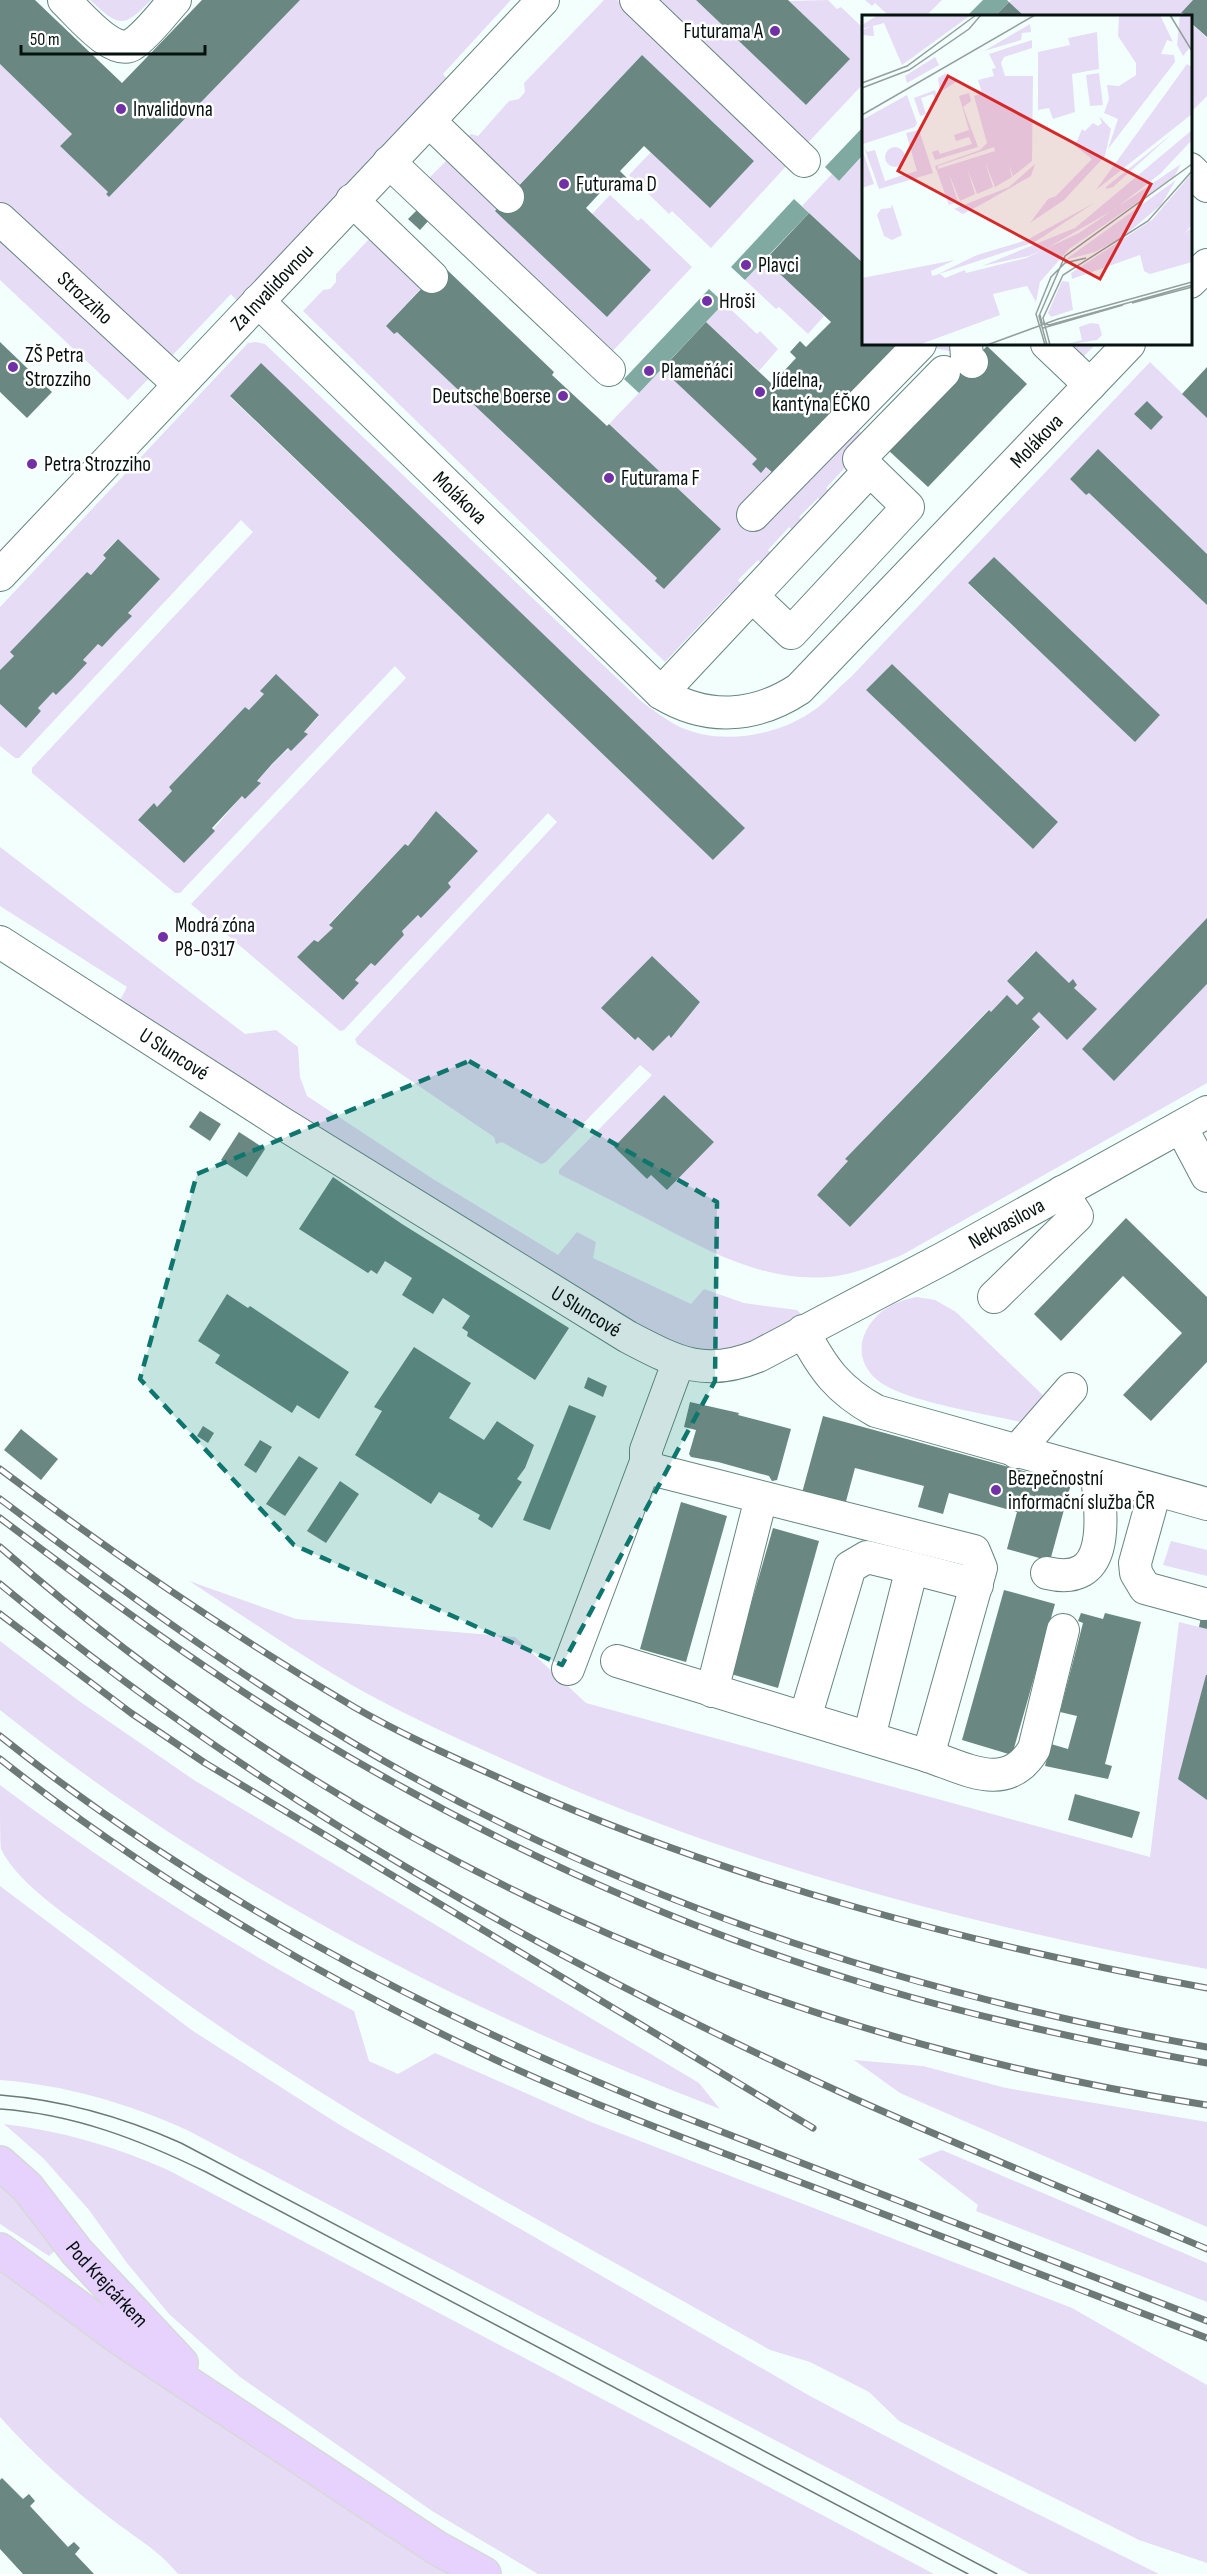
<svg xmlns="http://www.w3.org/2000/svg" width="1207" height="2574" viewBox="0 0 1207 2574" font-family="'Sofia Sans Condensed',sans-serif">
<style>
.green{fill:#e7dcf5;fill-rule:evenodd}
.water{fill:#80aaa1}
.building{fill:#6a8881}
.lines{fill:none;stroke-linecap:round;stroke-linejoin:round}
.minor-casing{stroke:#67857f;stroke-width:34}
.major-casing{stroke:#d7d9d9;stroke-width:36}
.minor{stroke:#fff;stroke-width:32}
.major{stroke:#e7d2fd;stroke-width:33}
.tram{stroke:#6c7976;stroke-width:1.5}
.rail-casing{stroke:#6c7976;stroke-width:7}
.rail{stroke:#fff;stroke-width:4.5;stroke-dasharray:14;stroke-linecap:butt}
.marked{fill:#0f766e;fill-opacity:0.2;stroke:#0f766e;stroke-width:4.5;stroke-dasharray:12 8;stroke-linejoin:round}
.poi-dot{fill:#7130a5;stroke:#fff;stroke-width:2}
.labels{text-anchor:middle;stroke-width:5;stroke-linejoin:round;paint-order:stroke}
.poi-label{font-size:21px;fill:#06120f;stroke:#fff;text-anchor:start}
.street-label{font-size:21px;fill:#06120f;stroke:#fff}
.inset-road{fill:none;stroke:#94a09d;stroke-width:1.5}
.view{fill:#d62828;fill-opacity:0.15;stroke:#d62828;stroke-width:3}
.inset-edge{fill:none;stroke:#06120f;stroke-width:3}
</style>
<rect width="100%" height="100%" fill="#f2fffc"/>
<!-- green -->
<g class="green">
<path d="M90,0H151C123,29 119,27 90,0Z"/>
<polygon points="300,0 511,0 443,74 449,81 238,302 231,294 168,360 124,322 0,201 0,64 72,134 60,146 108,192 106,194 109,197"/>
<polygon points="604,0 617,0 789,163 711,248 672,211 669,214 629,175 651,152 754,161 642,55 517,187 466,138 471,134 478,136 509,101 519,99 525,92 524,83"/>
<polygon points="647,0 696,0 806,105 850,59 789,1 828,0 837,9 841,7 863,28 863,84 803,148"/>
<polygon points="865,0 942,0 926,16 889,16 875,3 872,6"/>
<polygon points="1011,0 1193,0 1181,13 1185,16 1024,16 1009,2"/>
<polygon points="1190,22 1207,38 1207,96 1191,112"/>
<polygon points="450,157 501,204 496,211 607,316 651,270 592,214 610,195 638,221 641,218 692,267 609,355 429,178"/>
<polygon points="861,158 864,160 863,264 802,206 832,174 839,181"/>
<polygon points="0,230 150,377 128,400 0,280"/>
<polygon points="372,236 424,285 386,326 397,332 657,578 721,529 609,424 662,369 787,487 929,344 956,344 954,352 934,348 857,429 870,441 826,488 838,500 830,509 818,498 799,517 810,529 801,538 789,527 768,550 779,561 769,571 758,560 738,580 749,592 740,602 730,593 665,662 303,311 323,290 330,289 336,282 336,274"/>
<polygon points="765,260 824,316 808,334 779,307 776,309 745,280"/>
<polygon points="724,303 757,334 760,331 778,349 759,371 706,322"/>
<path d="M256,342L265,344L641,701C653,710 666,720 680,727C722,746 780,736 817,708C829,699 839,687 851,677L1150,362L1207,418V554L1098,450L1070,479L1086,495L1089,493L1207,605V918L1082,1049L1114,1080L1207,984V1083L902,1255C881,1263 860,1272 837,1276C771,1285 714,1254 657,1224C624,1207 592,1190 559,1174V1170L652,1075L640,1065L546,1162L541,1164L502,1142L496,1144L494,1137L357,1044L355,1039L557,822L548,813L344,1030L340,1031L191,904L406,678L395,666L180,893H175L32,773V768L253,532L241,520L19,758H15L0,746V704L26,728L41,711L38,708L53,692L56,695L86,663L83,660L98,644L102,647L131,616L128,613L160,579L117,539L103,554L106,558L91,575L87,572L11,652L14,656L0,670V607L248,343ZM261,364L744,827L714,860L230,397ZM1147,402L1151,430L1134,414ZM994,557L1160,715L1135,741L968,584ZM892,664L1058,822L1033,849L866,690ZM277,675L319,716L304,732L307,734C288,748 273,763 257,781L260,784L245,799L242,796L184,863L138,820L154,804L157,807L172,791L169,787L245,707L249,710L264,694L261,691ZM436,811L478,851L448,883L451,887L421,917L418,915L402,931L404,935L375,966L371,963L355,980L359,983L343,999L297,957L314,940L318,942L333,928L329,924L405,844L408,846ZM1035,951L1069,983L1073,980L1077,985L1074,988L1096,1009L1067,1039L1039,1012L1032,1019L1040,1028L850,1227L817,1195L848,1161L845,1159L988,1010L991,1012L1017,1005L1024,998L1007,981ZM652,956L700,1002L672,1037L669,1035L653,1051L638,1037L634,1040L602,1008ZM664,1095L714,1142L667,1190L651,1175L647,1179L614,1147Z"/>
<polygon points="1067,344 1096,344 1079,361"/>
<polygon points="0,847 245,1034 276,1030 298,1047 300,1077 307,1096 433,1179 558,1255 577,1232 596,1242 593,1258 691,1304 704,1289 744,1303 797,1310 802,1315 800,1320 726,1355 658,1341 117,1006 127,987 0,906"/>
<path d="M917,1297L935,1300L956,1312L1047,1399L1025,1423C987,1414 921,1404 888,1387C865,1375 855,1353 866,1331C877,1310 895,1301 917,1297Z"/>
<polygon points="1171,1541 1207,1550 1207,1576 1163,1565"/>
<path d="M189,1581L296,1619L515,1637L586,1703L1150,1857L1179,1622L1207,1629V1969C973,1926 744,1866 525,1769C472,1745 417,1721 366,1693C305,1659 247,1618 189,1581Z"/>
<path d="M0,1641L79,1701L194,1780L699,2083L720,2109C462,2010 217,1883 0,1710Z"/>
<path d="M0,1785C112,1869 230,1945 354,2011L369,2061L398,2074L435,2053L591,2122L1072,2308L1207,2385V2563L1139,2540L899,2421L869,2392L810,2362L770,2350C545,2222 312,2103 107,1945C74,1920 19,1886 1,1849C0,1838 0,1799 0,1785Z"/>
<path d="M0,1886L193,2031L340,2125L810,2396L965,2478L1159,2574H1029L187,2130C127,2103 65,2085 0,2080Z"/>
<polygon points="854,2060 923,2066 1006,2088 1207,2122 1207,2227 900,2093"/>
<path d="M4,2124C61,2131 115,2146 168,2170L934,2574H538L432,2511L240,2377L169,2314L127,2263L89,2210L44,2159Z"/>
<polygon points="942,2150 1207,2263 1207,2302 976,2211 978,2205 918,2159"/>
<polygon points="0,2184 38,2219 57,2249 49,2256 0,2224"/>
<path d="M0,2268L283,2452L447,2574H178C159,2550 134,2537 110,2518C71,2488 33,2454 0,2417Z"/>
</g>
<!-- water -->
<g class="water">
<polygon points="983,0 1007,0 1009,2 995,16 967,16"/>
<polygon points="863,127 863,155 839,181 825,167"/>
<polygon points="794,199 809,213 745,280 731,267"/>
<polygon points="709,289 724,303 639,393 624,379"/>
</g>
<!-- building -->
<g class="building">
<polygon points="0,0 35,0 122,83 202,0 300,0 109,197 106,194 108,192 60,146 72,134 0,64"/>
<polygon points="696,0 788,0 850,59 806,105"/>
<polygon points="1193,0 1207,0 1207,37 1190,22 1190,16 1181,13"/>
<polygon points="1009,2 1024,16 995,16"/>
<polygon points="642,55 754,161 710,208 644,146 620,171 627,178 616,188 610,182 586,208 651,270 607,317 495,211"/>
<polygon points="420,207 431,218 420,230 408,219"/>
<polygon points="809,213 864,264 864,344 898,344 774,474 766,467 761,473 752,464 757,459 662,369 706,322 772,384 796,358 790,352 800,341 806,347 831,322 765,260"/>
<polygon points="443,266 554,372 552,375 607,426 609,424 721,529 664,589 655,581 657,578 397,332 394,334 386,326"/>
<polygon points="0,342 52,392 27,418 0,392"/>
<polygon points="987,346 1027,384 928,487 887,449"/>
<polygon points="261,363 745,828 713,860 230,396"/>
<polygon points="1207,367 1207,418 1182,394"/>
<polygon points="1147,401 1163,417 1151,430 1134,414"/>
<polygon points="1098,449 1207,554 1207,605 1089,493 1086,495 1070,479"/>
<polygon points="118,539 160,579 128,613 132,616 117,631 102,647 98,644 83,660 87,663 72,679 56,695 53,692 38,708 41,711 26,728 0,704 0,670 14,656 10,652 87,572 91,575 106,558 103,555"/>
<polygon points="994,557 1160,715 1135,742 968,583"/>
<polygon points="892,664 1058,822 1033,849 866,690"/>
<polygon points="276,674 319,715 304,732 308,734 291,751 288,748 272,764 257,781 261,783 245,799 242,796 212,828 215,831 184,863 138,820 154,803 157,807 172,791 169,787 245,707 249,710 264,694 260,691"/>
<polygon points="436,811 478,851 448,883 451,887 421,918 418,915 402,931 404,935 375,966 371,963 355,980 359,983 343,1000 297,957 314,940 318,942 333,928 329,925 405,844 408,846"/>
<polygon points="1207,918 1207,984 1114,1081 1082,1049"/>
<polygon points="1036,951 1069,983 1073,979 1077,985 1074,988 1097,1009 1067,1040 1039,1012 1032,1019 1040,1027 850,1227 817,1195 848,1161 845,1159 989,1010 991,1012 1007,995 1017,1005 1024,998 1007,981"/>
<polygon points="652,956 700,1002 671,1038 669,1035 653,1051 638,1037 635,1040 601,1008"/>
<polygon points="664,1095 714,1142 667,1190 651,1175 647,1179 614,1147"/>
<polygon points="200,1111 221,1124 210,1141 189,1127"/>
<polygon points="239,1132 265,1149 247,1177 221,1160"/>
<polygon points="333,1177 402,1224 569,1328 535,1380 467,1336 468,1332 462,1328 470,1316 443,1298 433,1314 402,1295 412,1278 385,1261 377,1274 371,1270 368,1273 299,1229"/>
<polygon points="1126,1218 1207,1297 1207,1362 1151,1421 1123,1395 1182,1333 1123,1276 1061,1341 1034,1314"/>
<polygon points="227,1294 248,1308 250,1306 349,1372 319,1419 297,1405 292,1413 215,1363 220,1355 198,1341"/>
<polygon points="414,1347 471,1383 449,1418 484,1440 497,1421 534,1445 525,1468 517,1479 522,1482 492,1528 478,1519 480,1515 439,1492 431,1504 355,1455 382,1411 374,1407"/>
<polygon points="588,1377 607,1386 603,1397 584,1388"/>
<polygon points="690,1402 739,1413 738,1415 791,1429 777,1480 772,1481 769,1476 718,1462 691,1457 689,1454 696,1430 684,1427"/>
<polygon points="569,1405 596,1416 550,1530 523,1520"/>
<polygon points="823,1416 1071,1484 1050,1561 1007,1549 1017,1512 949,1493 943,1514 918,1507 924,1486 855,1468 845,1505 802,1493"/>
<polygon points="203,1426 214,1433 208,1443 197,1436"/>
<polygon points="21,1429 58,1459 41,1480 4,1450"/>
<polygon points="260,1440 272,1447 256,1473 244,1465"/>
<polygon points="299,1456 318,1468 285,1516 266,1504"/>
<polygon points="340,1481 359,1494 326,1543 307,1531"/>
<polygon points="681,1502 727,1516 686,1662 640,1649"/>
<polygon points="773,1528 819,1541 778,1688 731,1674"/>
<polygon points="1004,1590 1055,1604 1012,1755 962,1740"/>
<polygon points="1206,1592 1207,1592 1207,1629 1199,1627"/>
<polygon points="1081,1613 1103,1619 1105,1613 1141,1622 1105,1764 1112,1766 1108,1779 1045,1766 1051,1744 1068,1749 1077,1716 1060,1712 1083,1623 1078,1621"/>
<polygon points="1206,1675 1207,1675 1207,1800 1178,1779"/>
<polygon points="1075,1794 1140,1812 1132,1838 1068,1820"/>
<polygon points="2,2478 23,2499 29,2494 35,2501 30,2506 68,2547 74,2542 80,2548 75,2554 94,2574 23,2574 0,2549 0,2480"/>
</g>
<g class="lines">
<!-- minor casing -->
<g class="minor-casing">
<g id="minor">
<path d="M64,0C78,13 114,58 133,44C149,33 162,14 175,0"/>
<polyline points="636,0 804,161"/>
<polyline points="429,121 508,197"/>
<polyline points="389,162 609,370"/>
<polyline points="1190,169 1207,186"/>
<polyline points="352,200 432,277"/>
<path id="s1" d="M0,219L169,375"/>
<polyline points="1190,282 1207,265"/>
<path id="s2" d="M258,301L661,693C706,721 755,718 799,689L1129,344"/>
<polyline points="966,344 967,357 972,362"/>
<polyline points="1047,344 1090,385"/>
<polyline points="859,459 944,372"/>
<polyline points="753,515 920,344"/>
<path id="s3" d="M0,575L543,0"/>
<polyline points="661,693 870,470 908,507 791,633 752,596"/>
<path id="s4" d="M0,942L280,1122L628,1337C676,1362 704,1378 758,1356L944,1258L1207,1112"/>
<polyline points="1181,1127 1207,1176"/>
<polyline points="994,1297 1077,1216 1062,1192"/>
<path d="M803,1331C823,1369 838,1390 876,1411L1207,1504"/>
<polyline points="1016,1452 1071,1389"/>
<polyline points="1155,1491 1135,1563 1136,1573 1145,1588 1204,1604"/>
<polyline points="912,1568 977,1585"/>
<path d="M1047,1573C1113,1589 1101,1514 1097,1475"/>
<polyline points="617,1661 928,1756 981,1568 974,1551 655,1470 646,1462 646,1450 678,1363"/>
<polyline points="568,1669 646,1462"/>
<polyline points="712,1691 761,1498"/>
<polyline points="805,1718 850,1567 867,1557 912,1568 869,1737"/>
<path d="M928,1756C967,1769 1007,1794 1034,1749L1063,1630"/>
</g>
</g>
<!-- major casing -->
<g class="major-casing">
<g id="major">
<path id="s5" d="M0,2163L27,2187L77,2252L181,2363"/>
<polyline points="0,2250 124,2341 437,2548 484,2574"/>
</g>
</g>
<!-- minor -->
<use href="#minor" class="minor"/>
<!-- major -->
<use href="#major" class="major"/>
<!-- tram -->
<g class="tram">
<path d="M0,2095C63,2100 123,2117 181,2143L997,2574"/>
<path d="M0,2109C74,2114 140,2140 206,2172L968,2574"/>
</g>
<!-- rail casing -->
<g class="rail-casing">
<g id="rail">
<path d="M0,1469C113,1554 232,1635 354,1707C406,1737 462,1761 517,1786C738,1884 970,1944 1207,1988"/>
<path d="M0,1499C124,1592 249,1684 384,1761C640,1907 918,1996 1207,2047"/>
<path d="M0,1518C102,1595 205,1671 315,1737C492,1843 681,1930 879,1988C987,2020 1096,2043 1207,2063"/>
<path d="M0,1547C349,1851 749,2034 1207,2105"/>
<path d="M0,1584C257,1797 552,1961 855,2099C971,2151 1090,2199 1207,2249"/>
<polyline points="0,1614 131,1713 205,1763 813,2128"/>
<path d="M0,1736C197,1893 421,2010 653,2105L1207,2321"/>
<path d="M0,1759C152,1879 321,1978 496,2060C610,2113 730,2155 847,2200C967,2246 1087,2293 1207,2338"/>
</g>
</g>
<!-- rail -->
<use href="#rail" class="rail"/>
</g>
<!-- marked area -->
<path class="marked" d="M469,1061L717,1202L715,1381L562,1665L294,1545L140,1379L197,1174Z"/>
<!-- markers -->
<g class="poi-dot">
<circle cx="775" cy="31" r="6"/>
<circle cx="121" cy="109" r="6"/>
<circle cx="564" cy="184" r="6"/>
<circle cx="746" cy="265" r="6"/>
<circle cx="707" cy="301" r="6"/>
<circle cx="13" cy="367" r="6"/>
<circle cx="649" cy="371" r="6"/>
<circle cx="760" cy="392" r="6"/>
<circle cx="563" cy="396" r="6"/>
<circle cx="32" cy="464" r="6"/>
<circle cx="609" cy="478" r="6"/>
<circle cx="163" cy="937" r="6"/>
<circle cx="996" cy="1490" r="6"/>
</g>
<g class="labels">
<!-- poi labels -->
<g class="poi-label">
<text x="763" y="38" text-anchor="end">Futurama A</text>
<text x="133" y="116">Invalidovna</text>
<text x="576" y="191">Futurama D</text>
<text x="758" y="272">Plavci</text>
<text x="719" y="308">Hroši</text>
<text x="25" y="362">ZŠ Petra<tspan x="25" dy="24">Strozziho</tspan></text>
<text x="661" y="378">Plameňáci</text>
<text x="772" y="387">Jídelna,<tspan x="772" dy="24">kantýna ÉČKO</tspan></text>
<text x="551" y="403" text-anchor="end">Deutsche Boerse</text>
<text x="44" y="471">Petra Strozziho</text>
<text x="621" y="485">Futurama F</text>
<text x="175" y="932">Modrá zóna<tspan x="175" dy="24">P8-0317</tspan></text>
<text x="1008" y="1485">Bezpečnostní<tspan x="1008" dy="24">informační služba ČR</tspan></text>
</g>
<!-- street labels -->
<g class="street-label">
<text dy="7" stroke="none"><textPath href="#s3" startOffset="396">Za Invalidovnou</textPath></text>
<text dy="7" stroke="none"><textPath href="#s1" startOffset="116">Strozziho</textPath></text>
<text dy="7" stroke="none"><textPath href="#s2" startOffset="1052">Molákova</textPath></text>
<text dy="7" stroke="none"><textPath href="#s2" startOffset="282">Molákova</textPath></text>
<text dy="7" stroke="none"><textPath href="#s4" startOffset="207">U Sluncové</textPath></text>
<text dy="7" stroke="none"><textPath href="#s4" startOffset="1161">Nekvasilova</textPath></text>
<text dy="7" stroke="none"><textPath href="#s4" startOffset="693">U Sluncové</textPath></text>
<text dy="7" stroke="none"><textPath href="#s5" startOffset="162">Pod Krejcárkem</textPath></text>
</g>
</g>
<!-- overview -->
<g transform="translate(862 15)">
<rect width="330" height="330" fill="#f2fffc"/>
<path d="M16,0H109L40,50L22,8L11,11L12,21L0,20V15L10,11L0,14V10ZM257,0H298L311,27L305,25L299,39L312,40L313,47L246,134L256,104L242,98L247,84L245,70L257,71L274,60V48L256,21ZM318,0H330V30L321,41L315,30ZM168,9L169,17L160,18L159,25L122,36ZM235,17L237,54L210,59L213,97L191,104L187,93L176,95V37L208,30L206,23ZM170,25V33L142,42L139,48L143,61H171L170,146L151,161L147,150L150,162L133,172L123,147L131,172L115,179L105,153L113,179L98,186L87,159L96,187L87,190L73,151L118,135L125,128L112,81L120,78L116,65L132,61L130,54L134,53L127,39ZM132,132L133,136L76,154V151ZM73,42L77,50L45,68L43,61ZM325,49L330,52V99L234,175ZM84,58L86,64L93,62L94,67L78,77L76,63ZM237,58L241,90L228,91L224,60ZM73,75L76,86L67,90L73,84L71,79L59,83L64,99L58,101L52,83ZM107,78L109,86L101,92L116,132L73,145L70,137L76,135L78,139L110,129L107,122L94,126L92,120L107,115L97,81ZM45,80L55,108L53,112L1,129L0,105ZM237,101L249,114L243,141L202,185L168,208L186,184L194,181L230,144L213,131L220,114L223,116L231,108L236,111L240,108ZM57,115L71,158L17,174L2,132L5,137L13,135L23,166L38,161L55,156L44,118ZM330,115V125L299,158L253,194L185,233L167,241L120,251L213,213ZM311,118L251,172L244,174V172ZM23 142a10 10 0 1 1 20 0a10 10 0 1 1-20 0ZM0,134L12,169L0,173ZM173,149L169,161L120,189L101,199L92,194L147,172ZM319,149L312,162L207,234L178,267L174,287L165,271L131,279L138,300L59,329L0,330V263L93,245L69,256L70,261L78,259L83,263L103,255L104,258L164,243L217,218ZM330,158V210L322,219L330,212V247L288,259L282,256L278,240L210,264L209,258L290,205ZM314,165L299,190L261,222L233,237L203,245ZM232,188L173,227L74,260L115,240L165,225ZM30,189L40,220L30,225L22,221L15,200L19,194L29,193ZM200,266L207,267L211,295L189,302L186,298ZM229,308L237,309L240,320L235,325L203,330L220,325L217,312Z" fill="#e7dcf5" fill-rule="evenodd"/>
<path class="inset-road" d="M308,0L330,36M0,68L45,51L114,0M0,73L47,55L107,14L119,0M0,100L173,0M270,288L330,272M178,300L180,308L187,310L330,270M181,313L261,290M125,330L196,304L330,267M183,330L174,299L189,262L203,248L224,243M185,330L177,301L203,241L330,149M188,330L181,303L201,260L286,206L330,156"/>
<path class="view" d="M86,61L289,169L238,264L36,156Z"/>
<rect width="330" height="330" class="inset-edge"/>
</g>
<!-- scale -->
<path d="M21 45v9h184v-9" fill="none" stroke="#06120f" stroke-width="3"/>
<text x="30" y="45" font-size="18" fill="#06120f" stroke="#ffffff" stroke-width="4.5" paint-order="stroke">50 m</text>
</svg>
